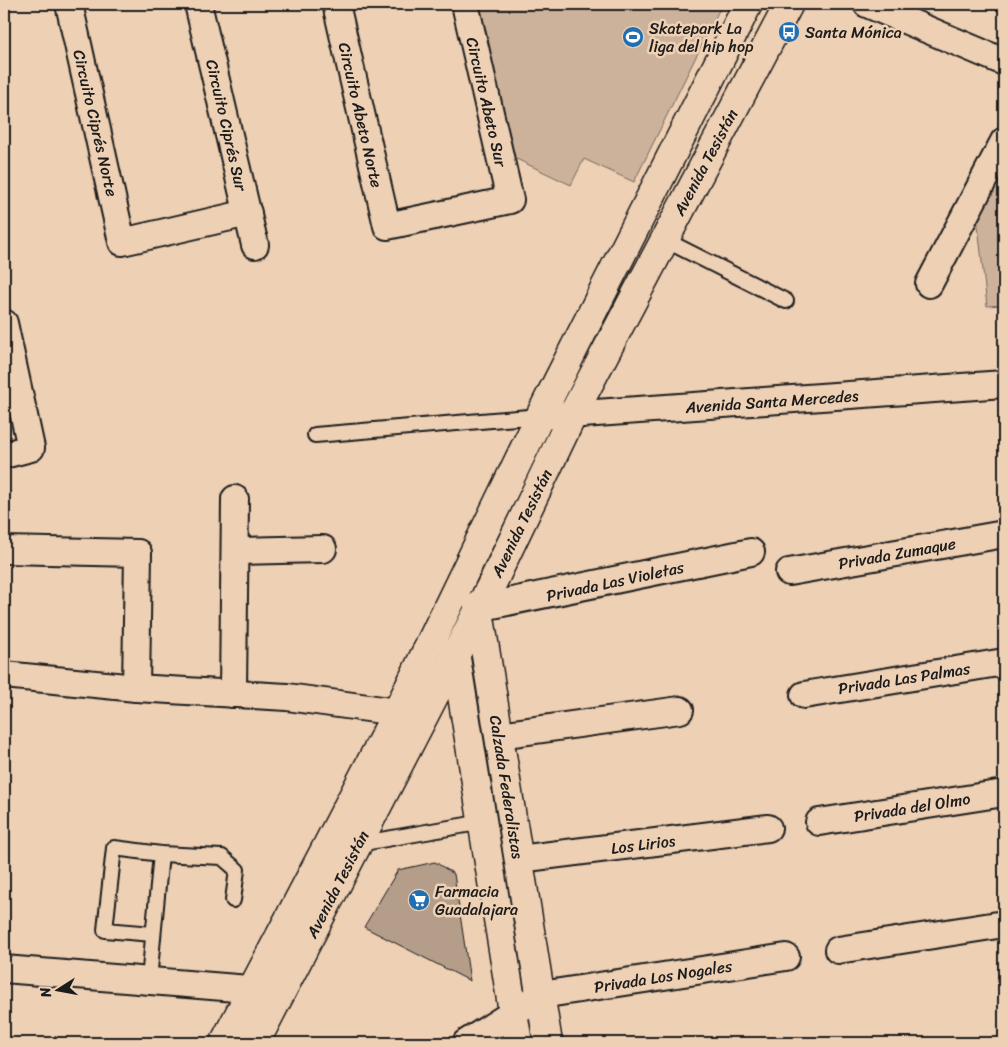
<svg xmlns="http://www.w3.org/2000/svg" width="1008" height="1047" viewBox="0 0 1008 1047" font-family="Sriracha,sans-serif">
<style>
.green{fill:#ccb29b;stroke:#74675c}
.building{fill:#b49e8a;stroke:#1c1c1c}
.lines{fill:none;stroke-linecap:round;stroke-linejoin:round}
.lane-casing{stroke:#1c1c1c;stroke-width:18}
.street-casing{stroke:#1c1c1c;stroke-width:30}
.secondary-casing{stroke:#1c1c1c;stroke-width:31}
.lane{stroke:#eed0b4;stroke-width:14}
.street{stroke:#eed0b4;stroke-width:26}
.secondary{stroke:#eed0b4;stroke-width:28}
.labels{text-anchor:middle;stroke-width:5;stroke-linejoin:round;paint-order:stroke}
.poi-label{font-size:16px;fill:#1c1c1c;stroke:#eed0b4;text-anchor:start}
.street-label{font-size:16px;fill:#1c1c1c;stroke:#eed0b4}
</style>
<rect width="100%" height="100%" fill="#eed0b4"/>
<filter id="ink" filterUnits="userSpaceOnUse"><feTurbulence type="fractalNoise" baseFrequency=".02" numOctaves="2"/><feDisplacementMap in="SourceGraphic" scale="10" xChannelSelector="R" yChannelSelector="G"/><feConvolveMatrix kernelMatrix="1 2 1 2 8 2 1 2 1" color-interpolation-filters="sRGB"/></filter>
<g filter="url(#ink)">
<!-- green -->
<g class="green">
<polygon points="474,4 722,4 634,182 584,159 571,185 508,155"/>
<polygon points="1004,162 1004,305 987,306 977,217"/>
</g>
<!-- building -->
<polygon class="building" points="435,862 454,874 470,981 364,927 398,870"/>
<g class="lines">
<!-- lane casing -->
<g class="lane-casing">
<g id="lane">
<polyline points="665,240 786,301"/>
<polyline points="315,435 540,416"/>
<polyline points="358,844 483,822"/>
<polyline points="153,934 105,930 114,848 161,854 222,857 237,870 233,900"/>
<polyline points="149,980 161,854"/>
</g>
</g>
<!-- street casing -->
<g class="street-casing">
<g id="street">
<polyline points="69,4 122,242 248,213"/>
<polyline points="198,4 255,245"/>
<polyline points="336,4 387,226 510,200 465,4"/>
<polyline points="867,4 1004,62"/>
<polyline points="929,284 1004,141"/>
<polyline points="4,323 31,448 4,455"/>
<polyline points="554,416 1004,384"/>
<polyline points="4,550 138,553 136,688"/>
<polyline points="235,551 323,549"/>
<polyline points="789,572 1004,534"/>
<polyline points="478,608 751,552"/>
<polyline points="4,675 136,688 287,697 397,712"/>
<polyline points="233,694 235,499"/>
<polyline points="804,695 1004,662"/>
<polyline points="499,735 680,710"/>
<polyline points="819,822 1004,793"/>
<polyline points="519,859 768,828"/>
<polyline points="838,950 1004,924"/>
<polyline points="4,969 273,991"/>
<polyline points="466,1043 541,995 786,957"/>
</g>
</g>
<!-- secondary casing -->
<g class="secondary-casing">
<g id="secondary">
<polyline points="478,605 548,1043"/>
<polyline points="455,652 518,1043"/>
<polyline points="224,1043 397,712 540,416 748,4"/>
<polyline points="255,1043 491,586 573,414 789,4"/>
</g>
</g>
<!-- lane -->
<use href="#lane" class="lane"/>
<!-- street -->
<use href="#street" class="street"/>
<!-- secondary -->
<use href="#secondary" class="secondary"/>
</g>
</g>
<!-- icons -->
<defs>
<g id="bus-disc" transform="scale(1.125)"><circle r="9.5" fill="#1f6fb2" stroke="#eed0b4"/><path d="M-5-6H5V4H4V6H2V4H-2V6H-4V4H-5ZM-3.5-4V0h7V-4ZM-3.5 1.2v1.5H-2V1.2ZM2 1.2v1.5H3.5V1.2Z" fill="#fff"/></g>
<g id="stadium-disc" transform="scale(1.125)"><circle r="9.5" fill="#1f6fb2" stroke="#eed0b4"/><path d="M0-5a6.5 5 0 1 0 0 10a6.5 5 0 1 0 0-10ZM-3.5-1.8h7v3.6h-7Z" fill="#fff"/></g>
<g id="supermarket-disc" transform="scale(1.125)"><circle r="9.5" fill="#1f6fb2" stroke="#eed0b4"/><path d="M-6-5.5h2.5l.6 2H6L4.5 2H-2.5L-4.4-4H-6ZM-1.5 3.2a1.3 1.3 0 1 0 .1 0ZM3 3.2a1.3 1.3 0 1 0 .1 0Z" fill="#fff"/></g>
</defs>
<g fill-rule="evenodd">
<use href="#bus-disc" x="789" y="32"/>
<use href="#stadium-disc" x="633" y="37"/>
<use href="#supermarket-disc" x="419" y="900"/>
</g>
<g class="labels">
<!-- poi labels -->
<g class="poi-label">
<text x="649" y="34">Skatepark La<tspan x="649" dy="18">liga del hip hop</tspan></text>
<text x="805" y="38">Santa Mónica</text>
<text x="435" y="897">Farmacia<tspan x="435" dy="18">Guadalajara</tspan></text>
</g>
<!-- street labels -->
<g class="street-label">
<text transform="translate(487 102) rotate(77)" y="6">Circuito Abeto Sur</text>
<text transform="translate(361 115) rotate(77)" y="6">Circuito Abeto Norte</text>
<text transform="translate(96 123) rotate(77)" y="6">Circuito Ciprés Norte</text>
<text transform="translate(227 125) rotate(77)" y="6">Circuito Ciprés Sur</text>
<text transform="translate(705 162) rotate(-62)" y="6">Avenida Tesistán</text>
<text transform="translate(772 401) rotate(-4)" y="6">Avenida Santa Mercedes</text>
<text transform="translate(521 523) rotate(-64)" y="6">Avenida Tesistán</text>
<text transform="translate(897 553) rotate(-10)" y="6">Privada Zumaque</text>
<text transform="translate(615 581) rotate(-12)" y="6">Privada Las Violetas</text>
<text transform="translate(904 678) rotate(-9)" y="6">Privada Las Palmas</text>
<text transform="translate(507 787) rotate(81)" y="6">Calzada Federalistas</text>
<text transform="translate(912 807) rotate(-9)" y="6">Privada del Olmo</text>
<text transform="translate(643 844) rotate(-7)" y="6">Los Lirios</text>
<text transform="translate(337 884) rotate(-63)" y="6">Avenida Tesistán</text>
<text transform="translate(663 976) rotate(-9)" y="6">Privada Los Nogales</text>
</g>
</g>
<!-- margin -->
<rect width="1008" height="1047" fill="none" stroke="#eed0b4" stroke-width="20"/>
<rect x="10" y="10" width="988" height="1027" fill="none" stroke="#1c1c1c" stroke-width="2" filter="url(#ink)"/>
<!-- north arrow -->
<g transform="translate(58 990) rotate(259)" stroke="#eed0b4" stroke-width="4" paint-order="stroke">
<path d="M0-4L9 19L0 12L-9 19Z" fill="#1c1c1c"/>
<text y="-8" font-size="14" font-weight="bold" text-anchor="middle" fill="#1c1c1c">N</text>
</g>
</svg>
